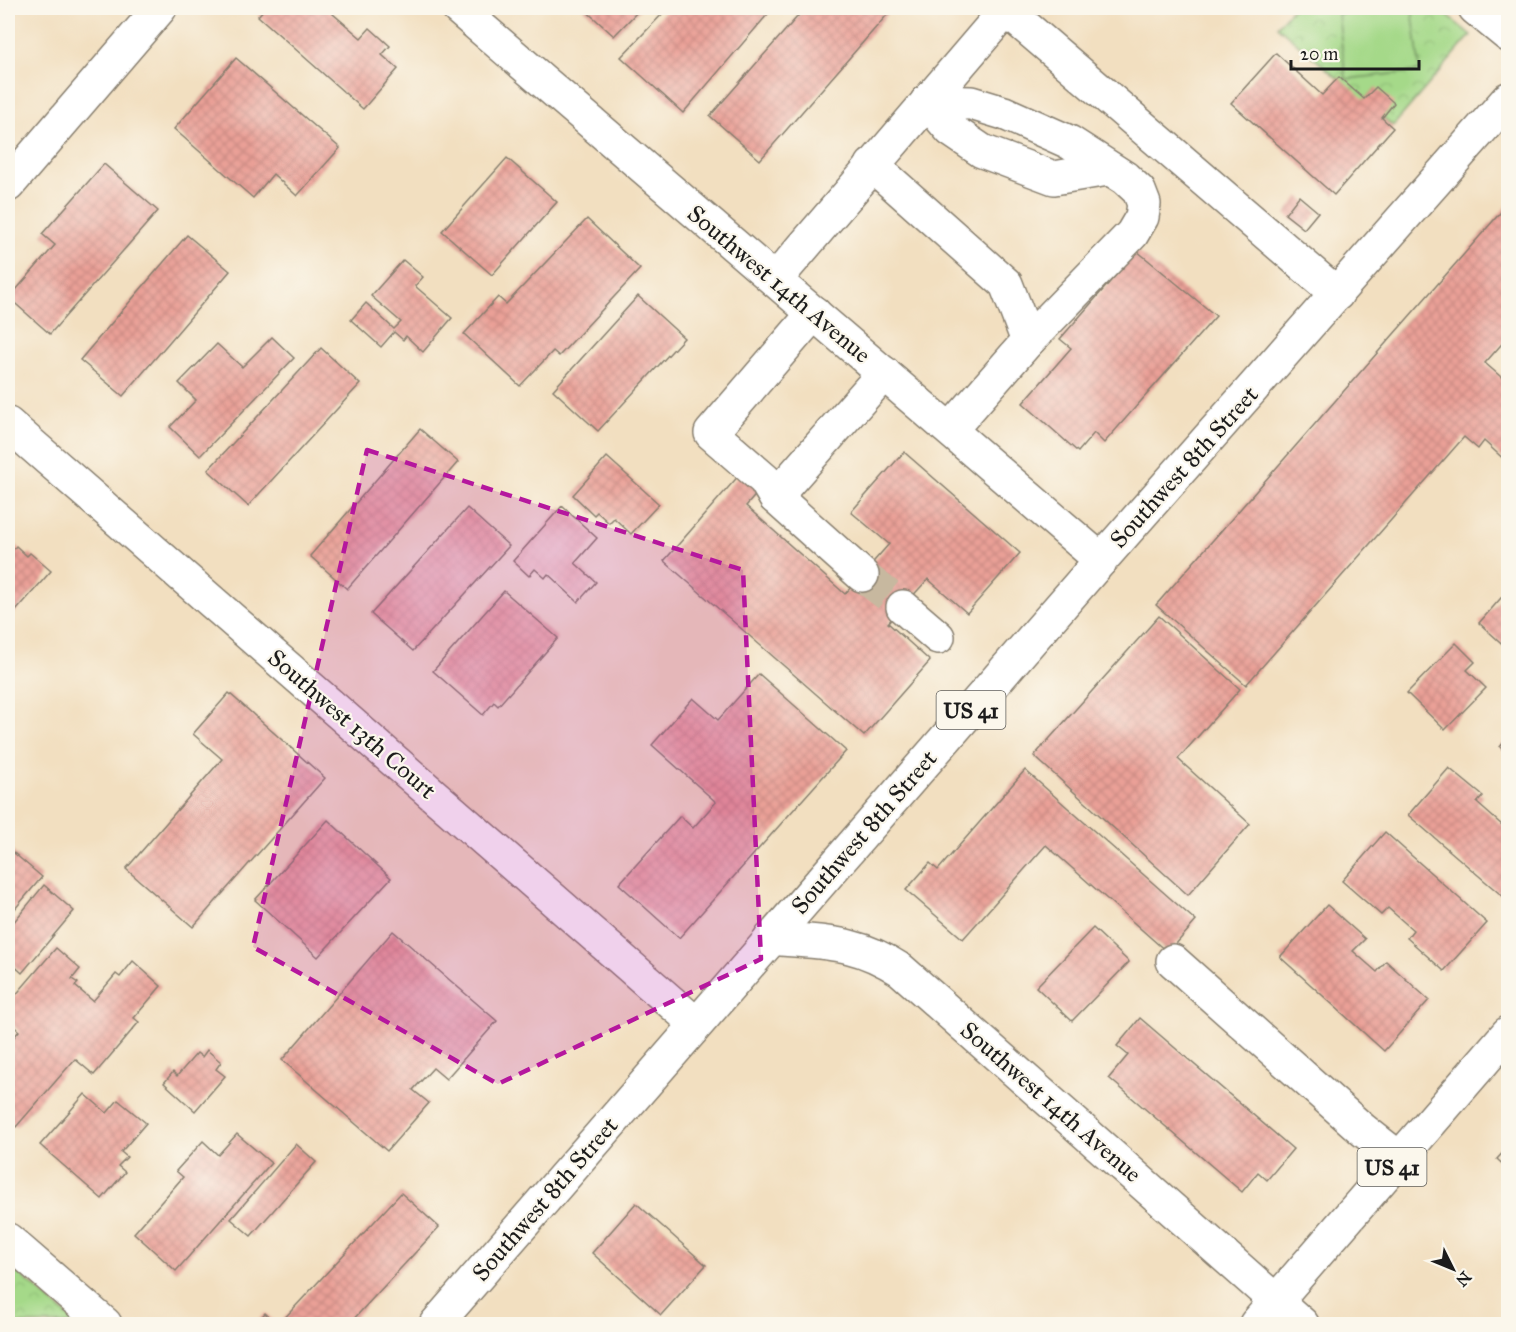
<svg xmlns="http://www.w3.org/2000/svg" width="1516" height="1332" viewBox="0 0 1516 1332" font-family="'IM FELL Great Primer',serif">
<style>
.park{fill:url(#park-crowns);stroke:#607a52;stroke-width:1.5}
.garden{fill:#a5d989;stroke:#607a52;stroke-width:1.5}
.building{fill:url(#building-cross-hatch)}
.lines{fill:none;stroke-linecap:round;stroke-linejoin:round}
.minor-tunnel{stroke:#c7b89f;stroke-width:33;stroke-dasharray:33 16;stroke-linecap:butt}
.minor-casing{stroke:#877e6e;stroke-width:36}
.major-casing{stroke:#877e6e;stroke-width:36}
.minor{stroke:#fff;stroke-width:33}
.major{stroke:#fff;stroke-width:33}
.marked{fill:#b5179e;fill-opacity:0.2;stroke:#b5179e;stroke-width:4.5;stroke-dasharray:12 8;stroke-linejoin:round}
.labels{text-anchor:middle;stroke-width:4.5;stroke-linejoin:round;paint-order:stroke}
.shield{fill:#fbf7ec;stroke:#5f5e5a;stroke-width:1.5}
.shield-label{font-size:22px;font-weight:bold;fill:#1c1c1c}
.street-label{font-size:24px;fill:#1c1c1c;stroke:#fbf7ec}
</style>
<defs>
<pattern id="park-crowns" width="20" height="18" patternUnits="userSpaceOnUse" patternTransform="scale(1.5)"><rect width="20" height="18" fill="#a5d989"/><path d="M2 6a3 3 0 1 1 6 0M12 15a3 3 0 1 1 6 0" fill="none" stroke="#8dba76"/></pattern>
<pattern id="building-cross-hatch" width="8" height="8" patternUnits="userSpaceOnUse" patternTransform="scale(1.5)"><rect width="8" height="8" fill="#eaa097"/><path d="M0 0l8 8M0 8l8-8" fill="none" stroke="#c88982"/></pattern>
</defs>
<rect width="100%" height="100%" fill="#fbf7ec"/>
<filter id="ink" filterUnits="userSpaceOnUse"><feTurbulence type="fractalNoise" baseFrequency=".0167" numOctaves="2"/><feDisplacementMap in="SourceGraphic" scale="12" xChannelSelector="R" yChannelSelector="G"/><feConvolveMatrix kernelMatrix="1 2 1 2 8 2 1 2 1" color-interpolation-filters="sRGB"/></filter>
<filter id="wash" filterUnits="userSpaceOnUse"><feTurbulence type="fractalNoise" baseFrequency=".008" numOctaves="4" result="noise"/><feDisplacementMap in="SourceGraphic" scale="24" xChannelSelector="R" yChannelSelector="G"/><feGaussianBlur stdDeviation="1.35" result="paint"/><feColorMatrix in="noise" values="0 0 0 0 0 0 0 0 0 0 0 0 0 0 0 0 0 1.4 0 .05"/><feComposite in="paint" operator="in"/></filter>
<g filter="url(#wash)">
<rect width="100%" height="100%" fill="#f2dfc0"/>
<!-- park -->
<g class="park">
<polygon points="1293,8 1438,8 1471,35 1393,126 1277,26"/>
<polygon points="8,1264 77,1324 8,1324"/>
</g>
<!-- garden -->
<polygon class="garden" points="1397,8 1412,8 1420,71 1346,79 1338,14"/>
<g id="blocks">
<!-- building -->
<g class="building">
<polygon points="265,8 326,8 361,38 370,28 390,46 382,55 398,69 363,109 258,16"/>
<polygon points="583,8 641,8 614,36"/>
<polygon points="668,8 773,8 683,113 621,57"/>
<polygon points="805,8 893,8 760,160 710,116"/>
<polygon points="1276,53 1322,95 1339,77 1364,99 1376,87 1394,103 1382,118 1393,128 1334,195 1231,103"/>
<polygon points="236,58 340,148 297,196 273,174 253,198 174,129"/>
<polygon points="507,158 557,202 492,275 442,231"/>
<polygon points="104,164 158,211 50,334 9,298 55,245 42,234"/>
<polygon points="1299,196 1318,212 1304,229 1285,214"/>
<polygon points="1508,204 1508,337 1485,363 1508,383 1508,463 1484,441 1478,449 1464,437 1246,685 1156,605"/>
<polygon points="587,219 640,269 559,356 553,351 520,386 464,334 498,297 506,304"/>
<polygon points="187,235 230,271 123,396 80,360"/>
<polygon points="1137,251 1216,316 1104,443 1094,433 1078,452 1023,403 1071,348 1060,339"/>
<polygon points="403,260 423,277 415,286 452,318 423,352 406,336 403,340 394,332 381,347 351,320 366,303 394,329 401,322 371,296"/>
<polygon points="638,296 684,338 598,431 553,390"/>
<polygon points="272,337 294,358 200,456 170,427 196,400 179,383 217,344 242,367"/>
<polygon points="321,348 360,384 248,506 208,470"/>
<polygon points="420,429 458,462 347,589 310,556"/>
<polygon points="904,452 1020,553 967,613 928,579 888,623 930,661 864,736 664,561 741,473 760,490 746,506 845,594 889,544 851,512"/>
<polygon points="607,457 659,504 631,534 614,518 609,523 597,512 594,515 573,495"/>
<polygon points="562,506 597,538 575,563 596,582 578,602 548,574 545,578 535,569 529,576 513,561"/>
<polygon points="467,508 509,546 413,651 371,614"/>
<polygon points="16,546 27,556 30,553 51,571 8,620 8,556"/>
<polygon points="1508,590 1508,649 1479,623"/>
<polygon points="504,591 558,638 498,706 494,702 483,715 433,671"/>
<polygon points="1159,616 1240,689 1178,759 1250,824 1188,895 1034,756"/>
<polygon points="1456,643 1475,662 1467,670 1486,688 1445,730 1407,693"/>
<polygon points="759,674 846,751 679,938 619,884 680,816 693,828 716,802 652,745 693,698 718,720"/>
<polygon points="229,693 325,778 193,927 126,869 222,759 193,734"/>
<polygon points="1508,737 1508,755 1500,747"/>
<polygon points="1449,768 1483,796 1477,803 1502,825 1508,818 1507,900 1408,815"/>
<polygon points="1025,770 1196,921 1168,953 1046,845 963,939 906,890 930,863 938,870"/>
<polygon points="328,820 391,878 318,957 255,900"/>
<polygon points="1385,832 1487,923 1444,971 1407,938 1413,930 1388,908 1381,915 1342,881"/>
<polygon points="8,848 42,877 8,917"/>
<polygon points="44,885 74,911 22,973 8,960 8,929"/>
<polygon points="1327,905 1365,939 1353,951 1377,972 1386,961 1429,1000 1384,1051 1280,957"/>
<polygon points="1093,928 1129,962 1072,1021 1036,987"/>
<polygon points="393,931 497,1021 446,1079 433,1068 413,1090 429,1103 387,1151 282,1060"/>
<polygon points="56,948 80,969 72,979 78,983 75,986 93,1001 116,974 120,977 133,961 161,986 134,1018 139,1022 94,1075 75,1059 16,1127 8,1119 8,1044 19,1031 8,1021 8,1004"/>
<polygon points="1140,1018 1293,1149 1267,1180 1258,1172 1242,1192 1109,1078 1128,1055 1117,1046"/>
<polygon points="207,1050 221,1062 216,1069 225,1076 195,1111 164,1083 173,1072 177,1076 197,1053 202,1057"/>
<polygon points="85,1094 107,1113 118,1100 146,1123 121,1152 127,1157 118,1166 125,1172 102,1199 40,1145"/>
<polygon points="237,1134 271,1163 176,1271 134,1233 183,1177 176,1171 203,1141 218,1155"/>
<polygon points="296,1144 316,1162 251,1236 231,1219"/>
<polygon points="1508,1147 1508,1169 1497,1159"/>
<polygon points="401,1193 439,1227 349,1324 279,1324"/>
<polygon points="636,1203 706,1265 661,1315 592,1253"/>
<polygon points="265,1313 277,1324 255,1324"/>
</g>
</g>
</g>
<g filter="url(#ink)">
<use href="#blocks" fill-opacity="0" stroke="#877e6e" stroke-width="1.5"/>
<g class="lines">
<!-- minor-tunnel -->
<polyline class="minor-tunnel" points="862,575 903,607"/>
<!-- minor casing -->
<g class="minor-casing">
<g id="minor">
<polyline points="458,8 1101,560"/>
<polyline points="1475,8 1508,35"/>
<polyline points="1006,10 1337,294"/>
<polyline points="927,102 971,103 1004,113 1069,142 1125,178 1139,191 1144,204 1142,217 1132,234 1028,341 951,429"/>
<polyline points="927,102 951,130 982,151 1054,178 1108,169"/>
<polyline points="872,165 1006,284 1028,341"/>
<polyline points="8,185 160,8"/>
<polyline points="775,280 1006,10 1004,8"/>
<polyline points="814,313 711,433 765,480 775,497 862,575"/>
<polyline points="8,424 696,1024"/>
<polyline points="775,497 884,373"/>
<polyline points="903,607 938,637"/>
<path d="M771,938C825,943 855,940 901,970L1302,1324"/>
<polyline points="1173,961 1363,1130 1400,1159"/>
<polyline points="8,1240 105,1324"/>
</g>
</g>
<!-- major casing -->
<g class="major-casing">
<g id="major">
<polyline points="436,1324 1101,560 1508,99"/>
<polyline points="1256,1324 1508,1033"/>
</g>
</g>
<!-- minor -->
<use href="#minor" class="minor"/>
<!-- major -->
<use href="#major" class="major"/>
</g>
</g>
<!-- marked area -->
<path class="marked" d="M367,450L743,570L761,959L498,1084L253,947Z"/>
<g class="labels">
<!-- shield labels -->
<g class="shield">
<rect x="936.5" y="691" width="69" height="38" rx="4.5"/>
<rect x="1357.5" y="1148" width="69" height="38" rx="4.5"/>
</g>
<g class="shield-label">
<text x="971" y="718">US 41</text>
<text x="1392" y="1175">US 41</text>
</g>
<!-- street labels -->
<g class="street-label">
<text transform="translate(779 284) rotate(40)" y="8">Southwest 14th Avenue</text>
<text transform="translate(1184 467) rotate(-48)" y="8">Southwest 8th Street</text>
<text transform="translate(352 724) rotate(41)" y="8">Southwest 13th Court</text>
<text transform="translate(864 832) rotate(-49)" y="8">Southwest 8th Street</text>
<text transform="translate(1051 1102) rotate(41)" y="8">Southwest 14th Avenue</text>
<text transform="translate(545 1199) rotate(-49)" y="8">Southwest 8th Street</text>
</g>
</g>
<!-- margin -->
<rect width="1516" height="1332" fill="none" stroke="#fbf7ec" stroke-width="30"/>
<!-- north arrow -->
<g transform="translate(1453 1269) rotate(133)" stroke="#fbf7ec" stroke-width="4.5" paint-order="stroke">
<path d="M0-4.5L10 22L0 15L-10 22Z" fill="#1c1c1c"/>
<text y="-9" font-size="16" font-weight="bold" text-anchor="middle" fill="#1c1c1c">N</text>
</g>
<!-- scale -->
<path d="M1291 60v9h128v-9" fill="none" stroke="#1c1c1c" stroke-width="3"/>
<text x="1300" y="60" font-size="18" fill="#1c1c1c" stroke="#fbf7ec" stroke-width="4.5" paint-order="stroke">20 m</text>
</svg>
